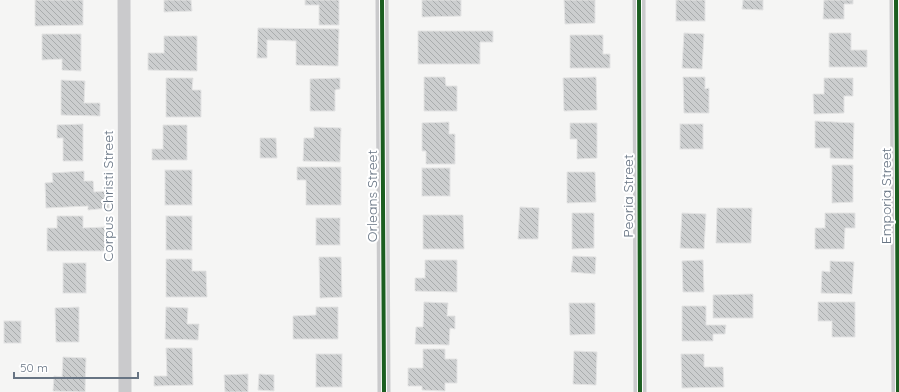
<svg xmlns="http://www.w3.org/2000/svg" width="899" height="392" viewBox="0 0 899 392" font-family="Quicksand,sans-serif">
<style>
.building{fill:url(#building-back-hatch);stroke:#e4e4e4}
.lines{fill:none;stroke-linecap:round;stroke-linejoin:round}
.street{stroke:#cacacc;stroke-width:13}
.cycleway-casing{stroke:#fff;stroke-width:6}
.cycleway{stroke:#1b5e20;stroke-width:4}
.labels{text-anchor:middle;stroke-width:4;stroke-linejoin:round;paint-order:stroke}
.street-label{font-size:14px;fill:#677483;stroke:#fff}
</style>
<defs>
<pattern id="building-back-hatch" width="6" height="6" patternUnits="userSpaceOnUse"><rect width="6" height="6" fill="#cccecf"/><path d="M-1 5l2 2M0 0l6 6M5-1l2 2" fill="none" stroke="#a9acad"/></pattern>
</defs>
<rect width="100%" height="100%" fill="#f5f5f4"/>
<!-- building -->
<g class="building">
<polygon points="35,0 83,0 83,25 35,26"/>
<polygon points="164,0 191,0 192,11 164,12"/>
<polygon points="305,0 339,0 339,25 319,25 319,5 305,5"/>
<polygon points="422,0 461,0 461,16 422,17"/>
<polygon points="564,0 595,0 595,23 565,24"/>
<rect x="676" y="0" width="29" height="21"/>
<polygon points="743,0 763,0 763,10 742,9"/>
<polygon points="824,0 853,0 853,4 844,4 844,19 823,19"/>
<polygon points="258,28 339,29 338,66 296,65 296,41 267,40 267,58 257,58"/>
<polygon points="418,31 493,31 493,42 480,42 480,64 418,64"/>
<polygon points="684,33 704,34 702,69 682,68"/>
<polygon points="829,33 851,33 851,50 867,50 867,67 829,67"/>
<polygon points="42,34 81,34 81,71 62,70 62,59 42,60"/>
<polygon points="570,35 603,35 603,54 610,54 610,68 570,68"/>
<polygon points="164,36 197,36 197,71 148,70 148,53 164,53"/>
<polygon points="424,77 445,77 446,86 457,86 457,111 424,111"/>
<polygon points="596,77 597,110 564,111 563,78"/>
<polygon points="683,77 705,77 705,89 709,88 709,113 684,113"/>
<polygon points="166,78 193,78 192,90 201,90 201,117 166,117"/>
<polygon points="340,78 340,89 335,90 335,111 310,111 310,79"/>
<polygon points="824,78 853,78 853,96 844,96 844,113 814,114 813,94 824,94"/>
<polygon points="61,80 85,81 84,103 100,103 100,116 61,115"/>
<polygon points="815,121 854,123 853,159 830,158 830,148 815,148"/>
<polygon points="449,122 449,134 455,134 455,164 426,164 426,151 422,151 422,123"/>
<polygon points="570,123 597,123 597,158 577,159 577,139 570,139"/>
<polygon points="83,124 83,161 63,161 63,138 57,138 57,125"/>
<rect x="680" y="124" width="23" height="25"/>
<polygon points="163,125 187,125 187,160 152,160 152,149 163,149"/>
<polygon points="314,127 341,128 340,162 303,161 304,138 314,138"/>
<polygon points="260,138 276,138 277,158 260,158"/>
<polygon points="832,165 853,165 853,202 832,203"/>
<polygon points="297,167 341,167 341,205 306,205 306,180 297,180"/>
<rect x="422" y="168" width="28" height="28"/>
<rect x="165" y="170" width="27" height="35"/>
<polygon points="84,171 84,181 93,181 94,192 108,191 109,208 88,210 88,206 46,208 45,183 53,182 52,173"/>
<polygon points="567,172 595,172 596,202 567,203"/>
<polygon points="520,207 539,208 538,239 518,239"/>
<polygon points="717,208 752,208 751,243 716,243"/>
<polygon points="572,213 594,213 594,248 572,249"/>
<polygon points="682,213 706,214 704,249 680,248"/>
<polygon points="825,213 855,213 855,228 845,228 844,249 815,249 815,228 825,228"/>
<polygon points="423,215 463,215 464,249 423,249"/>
<polygon points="57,216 83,216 83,228 105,227 105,251 47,251 47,228 57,228"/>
<rect x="166" y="216" width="26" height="34"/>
<rect x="316" y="218" width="24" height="27"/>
<polygon points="573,256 596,257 595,274 571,272"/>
<polygon points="319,257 341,257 342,297 320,298"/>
<polygon points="166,259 192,259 192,271 206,271 207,297 166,297"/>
<polygon points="425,260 457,260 457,292 415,291 415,278 425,278"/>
<polygon points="703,260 704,292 683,292 682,261"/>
<polygon points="830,261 854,262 852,294 821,293 822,271 830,272"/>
<rect x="63" y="263" width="23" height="30"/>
<polygon points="753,294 753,318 713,318 713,295"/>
<polygon points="424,302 448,303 447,316 455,316 455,329 450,328 449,345 415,344 416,327 423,327"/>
<polygon points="818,302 855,302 855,337 832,337 832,321 818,321"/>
<polygon points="569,303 595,303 595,334 570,335"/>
<polygon points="682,306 706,306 706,325 726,325 725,334 713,334 713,341 682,341"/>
<polygon points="79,307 79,342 56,342 55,308"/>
<polygon points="166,307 188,308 187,324 199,324 198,340 165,339"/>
<polygon points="316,307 338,307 338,339 293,339 293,316 316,315"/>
<rect x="4" y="321" width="17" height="22"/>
<polygon points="166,348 192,348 193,385 154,386 154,376 167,376"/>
<polygon points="423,349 445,349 445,359 457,359 457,383 445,383 445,391 422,390 422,386 408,386 408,368 423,368"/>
<polygon points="574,351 597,352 596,385 573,384"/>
<rect x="316" y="354" width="26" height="33"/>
<polygon points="681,354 704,354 704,367 723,367 724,387 682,388"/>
<polygon points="63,357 86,358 85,392 53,391 54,376 62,377"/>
<polygon points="248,374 248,392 225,392 224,375"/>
<polygon points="259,374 274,375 274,391 258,390"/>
</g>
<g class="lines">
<!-- street -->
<g class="street">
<polyline points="124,0 125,392"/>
<polyline points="382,0 384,392"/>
<polyline points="639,0 640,392"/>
<polyline points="896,0 898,392"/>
</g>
<!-- cycleway casing -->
<g class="cycleway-casing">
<g id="cycleway">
<polyline points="382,0 384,392"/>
<polyline points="639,0 640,392"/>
<polyline points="896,0 898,392"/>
</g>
</g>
<!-- cycleway -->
<use href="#cycleway" class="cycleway"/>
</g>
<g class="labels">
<!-- street labels -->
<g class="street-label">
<text transform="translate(108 196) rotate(-90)" y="5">Corpus Christi Street</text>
<text transform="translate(372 196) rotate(-90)" y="5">Orleans Street</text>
<text transform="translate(628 196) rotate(-90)" y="5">Peoria Street</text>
<text transform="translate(886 196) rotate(-90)" y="5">Emporia Street</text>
</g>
</g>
<!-- scale -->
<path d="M14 372v6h124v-6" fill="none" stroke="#677483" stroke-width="2"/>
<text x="20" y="372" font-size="12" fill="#677483" stroke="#ffffff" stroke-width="3" paint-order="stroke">50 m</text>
</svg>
